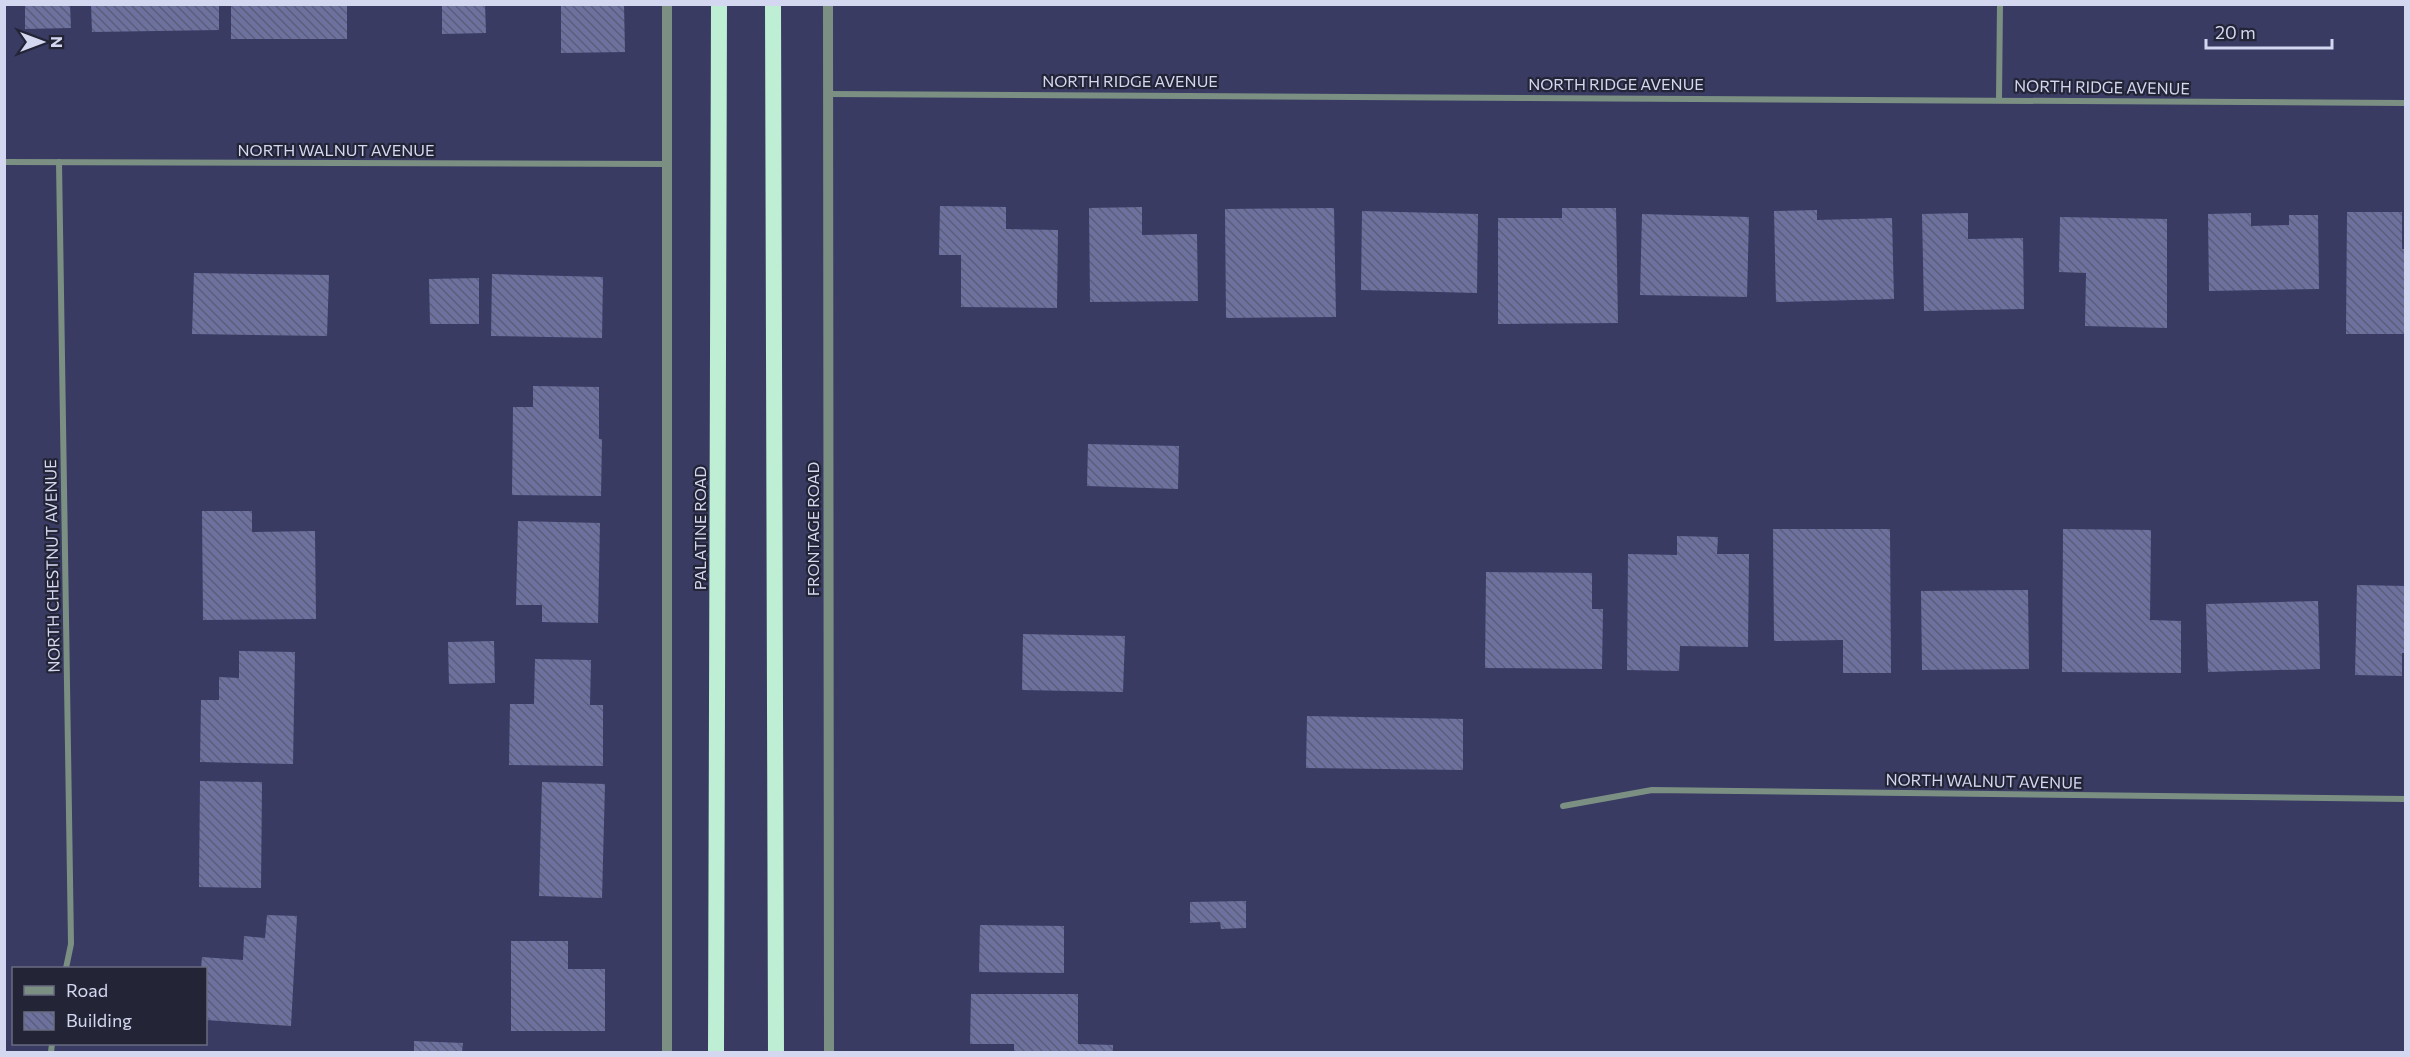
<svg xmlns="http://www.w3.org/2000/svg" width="2410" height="1057" viewBox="0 0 2410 1057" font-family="Commissioner,sans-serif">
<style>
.building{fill:url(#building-back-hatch)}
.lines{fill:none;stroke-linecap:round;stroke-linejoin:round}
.minor{stroke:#7b9083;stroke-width:6}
.tertiary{stroke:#7b9083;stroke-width:10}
.trunk{stroke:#beeed3;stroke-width:16}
.labels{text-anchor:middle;stroke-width:4.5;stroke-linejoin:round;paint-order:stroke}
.street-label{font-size:16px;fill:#d4d7f0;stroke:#232537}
</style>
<defs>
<pattern id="building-back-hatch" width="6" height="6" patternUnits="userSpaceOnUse" patternTransform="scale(1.5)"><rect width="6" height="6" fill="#6d719d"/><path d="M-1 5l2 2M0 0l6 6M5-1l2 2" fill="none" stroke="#5b5d7b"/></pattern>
</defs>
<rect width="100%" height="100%" fill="#393b63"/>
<!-- building -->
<g class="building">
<polygon points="25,4 70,4 71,28 25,29"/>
<polygon points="91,4 219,4 219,30 92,32"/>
<rect x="231" y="4" width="116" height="35"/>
<polygon points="442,4 485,4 486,33 442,34"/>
<polygon points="561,4 624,4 625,52 561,53"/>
<polygon points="940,206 1006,207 1006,229 1058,230 1057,308 961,307 961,255 939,255"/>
<polygon points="1142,207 1142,235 1197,234 1198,301 1090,302 1089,208"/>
<polygon points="1334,208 1336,317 1226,318 1225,209"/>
<polygon points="1562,208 1616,208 1618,323 1498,324 1498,218 1562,218"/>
<polygon points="1817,210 1817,220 1892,218 1894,299 1776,302 1774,211"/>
<polygon points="1362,211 1478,214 1477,293 1361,290"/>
<polygon points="2347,212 2402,212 2402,249 2406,249 2406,334 2346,334"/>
<polygon points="1968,213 1968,239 2023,238 2024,309 1924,311 1922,214"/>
<polygon points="2251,213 2251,226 2289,225 2289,215 2318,215 2319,289 2209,291 2208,214"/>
<polygon points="1642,214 1749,217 1747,297 1640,295"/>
<polygon points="2060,217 2167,219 2167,328 2085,326 2086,273 2059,272"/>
<polygon points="194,273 329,275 327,336 192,334"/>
<polygon points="492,274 603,277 602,338 491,336"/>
<polygon points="479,278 479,324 430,324 429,279"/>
<polygon points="533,386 599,387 599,439 602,439 601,496 512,495 513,407 533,407"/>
<polygon points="1088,444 1179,446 1178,489 1087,486"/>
<polygon points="202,511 252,511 252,532 315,531 316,619 203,620"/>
<polygon points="518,521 600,523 598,623 542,622 542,605 516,605"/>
<polygon points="1773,529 1890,529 1891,673 1843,673 1843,640 1774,641"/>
<polygon points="2063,529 2151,530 2150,620 2181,621 2181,673 2062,672"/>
<polygon points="1677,536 1718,537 1717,554 1749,554 1748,647 1680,646 1679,671 1627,670 1628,554 1677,555"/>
<polygon points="1486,572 1592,573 1592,609 1603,609 1602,669 1485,668"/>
<polygon points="2357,585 2406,586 2406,653 2402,653 2402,676 2355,675"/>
<polygon points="2028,590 2029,669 1922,670 1921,591"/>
<polygon points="2318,601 2320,669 2208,672 2206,604"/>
<polygon points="1023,634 1125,636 1123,692 1022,690"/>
<polygon points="494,641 495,683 449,684 448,642"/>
<polygon points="239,651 295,652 293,764 200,762 201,700 219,700 219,677 239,678"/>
<polygon points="535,659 591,660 590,705 603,705 603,766 509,765 510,704 534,704"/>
<polygon points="1307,716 1463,719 1463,770 1306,768"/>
<polygon points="200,781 262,782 261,888 199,887"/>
<polygon points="542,782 605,784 602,898 539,896"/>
<polygon points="1246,901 1246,928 1221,929 1220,922 1190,923 1190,902"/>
<polygon points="267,915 297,916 291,1026 206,1020 206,968 201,968 202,957 243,960 244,936 265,938"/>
<polygon points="980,925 1064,926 1064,973 979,972"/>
<polygon points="511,941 568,941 568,969 605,969 605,1031 511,1031"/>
<polygon points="971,994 1078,994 1078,1044 1113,1045 1113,1052 1014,1052 1014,1044 970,1044"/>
<polygon points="414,1041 463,1043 462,1052 414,1052"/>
</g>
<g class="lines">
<!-- minor -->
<g class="minor">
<polyline points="828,94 2406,103"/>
<polyline points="1999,99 2000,4"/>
<polyline points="4,162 668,164"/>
<polyline points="59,162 71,944 66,968"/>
<polyline points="1563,806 1652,790 2406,799"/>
<polyline points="51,1052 52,1044"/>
</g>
<!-- tertiary -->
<g class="tertiary">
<polyline points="828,4 829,1052"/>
<polyline points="667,1052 667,4"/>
</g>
<!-- trunk -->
<g class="trunk">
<polyline points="773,4 776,1052"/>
<polyline points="716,1052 719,4"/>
</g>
</g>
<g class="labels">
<!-- street labels -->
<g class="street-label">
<text x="1130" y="87">NORTH RIDGE AVENUE</text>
<text x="1616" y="90">NORTH RIDGE AVENUE</text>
<text transform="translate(2102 87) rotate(1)" y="6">NORTH RIDGE AVENUE</text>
<text x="336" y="156">NORTH WALNUT AVENUE</text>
<text transform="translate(700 528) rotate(-90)" y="6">PALATINE ROAD</text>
<text transform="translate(813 529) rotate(-90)" y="6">FRONTAGE ROAD</text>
<text transform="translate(52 566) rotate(-91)" y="6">NORTH CHESTNUT AVENUE</text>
<text transform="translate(1984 781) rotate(1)" y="6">NORTH WALNUT AVENUE</text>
</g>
</g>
<!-- border -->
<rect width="2410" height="1057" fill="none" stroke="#d4d7f0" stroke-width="12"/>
<!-- legend -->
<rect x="12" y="967" width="195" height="78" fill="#232537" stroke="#6a6c81" stroke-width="1.5"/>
<rect x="24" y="986" width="30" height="9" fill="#7b9083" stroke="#6a6c81" stroke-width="1.5"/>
<text x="66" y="997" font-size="18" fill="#d4d7f0">Road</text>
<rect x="24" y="1012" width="30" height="18" fill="url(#building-back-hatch)" stroke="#6a6c81" stroke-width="1.5"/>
<text x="66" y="1027" font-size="18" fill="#d4d7f0">Building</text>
<!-- north arrow -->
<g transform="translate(42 42) rotate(90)" stroke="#232537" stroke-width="4.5" paint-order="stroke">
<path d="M0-4.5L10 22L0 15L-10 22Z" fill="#d4d7f0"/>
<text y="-9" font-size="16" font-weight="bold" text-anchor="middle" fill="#d4d7f0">N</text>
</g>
<!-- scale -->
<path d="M2206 39v9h126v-9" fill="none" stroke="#d4d7f0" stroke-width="3"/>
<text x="2215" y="39" font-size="18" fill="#d4d7f0" stroke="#232537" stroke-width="4.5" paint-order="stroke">20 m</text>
</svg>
